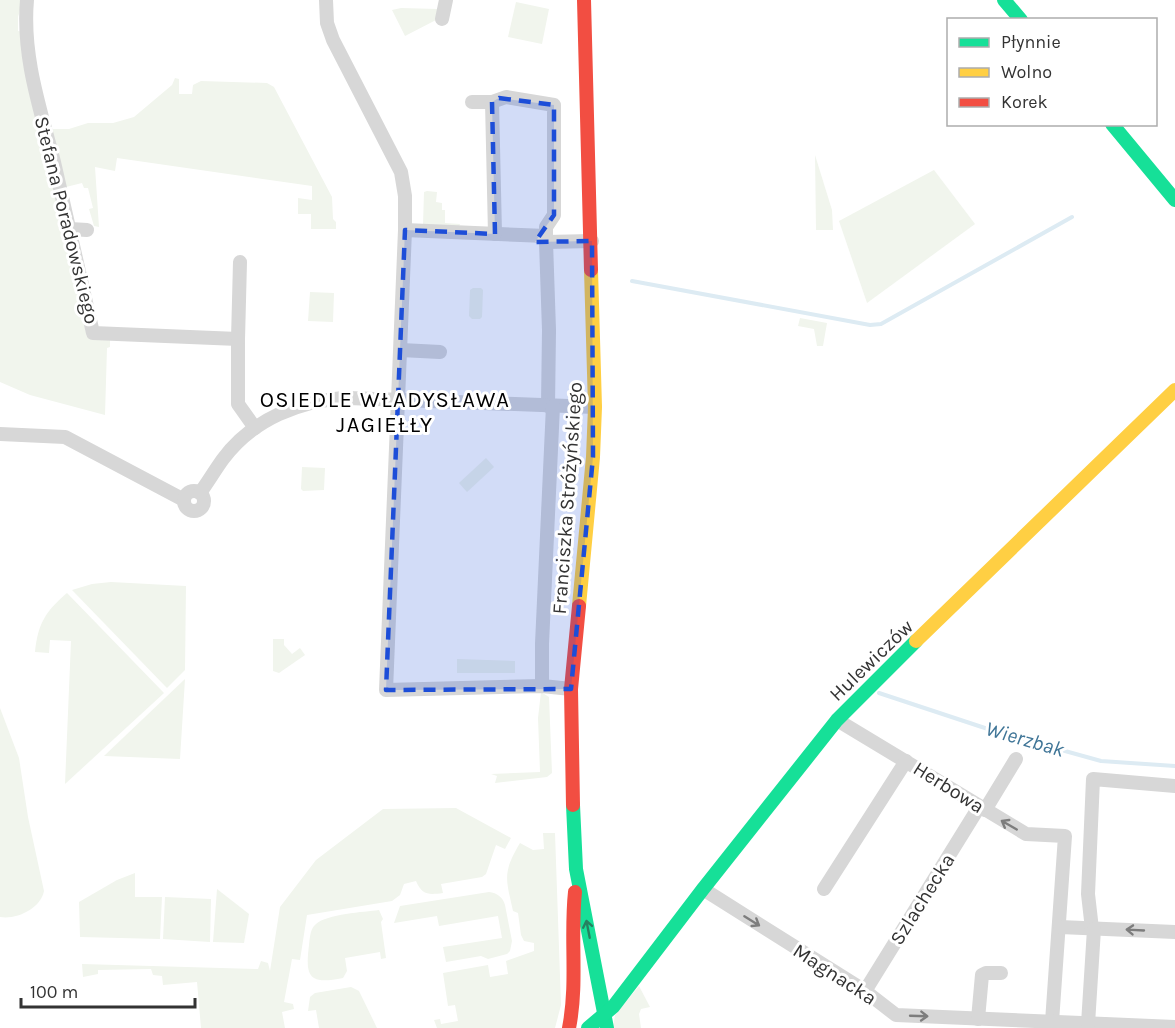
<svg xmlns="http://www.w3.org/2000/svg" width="1175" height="1028" viewBox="0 0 1175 1028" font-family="Karla,sans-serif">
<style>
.green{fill:#f1f5ed}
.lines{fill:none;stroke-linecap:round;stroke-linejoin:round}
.stream{stroke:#ddebf3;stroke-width:4}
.street{stroke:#d7d7d7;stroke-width:14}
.fast{stroke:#16e098;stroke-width:14}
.slow{stroke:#ffcf43;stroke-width:14}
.jam{stroke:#f24e42;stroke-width:14}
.oneway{stroke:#7d7d7d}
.oneway2{stroke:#268160}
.marked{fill:#1d4ed8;fill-opacity:0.2;stroke:#1d4ed8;stroke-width:4.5;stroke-dasharray:12 8;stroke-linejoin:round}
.labels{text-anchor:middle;stroke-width:6;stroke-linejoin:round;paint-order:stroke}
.street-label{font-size:20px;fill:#333;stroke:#fff}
.water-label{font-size:21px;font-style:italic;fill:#3f7597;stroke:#fff}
.quarter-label{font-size:22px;letter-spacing:1.5px;fill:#000;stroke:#fff}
</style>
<rect width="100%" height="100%" fill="#fff"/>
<!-- green -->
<g class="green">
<polygon points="0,0 23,0 18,17 18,31 23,32 49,161 87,337 110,339 110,347 107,348 105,415 30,395 0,382"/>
<polygon points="516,2 549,9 542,44 508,37"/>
<polygon points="401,8 438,9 436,20 405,36 392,10"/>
<polygon points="175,78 179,79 179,94 192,94 193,85 201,81 267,83 274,87 332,197 333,219 336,222 336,229 311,229 311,214 298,214 298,198 312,200 312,186 117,158 115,171 95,167 99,227 94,226 89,209 93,208 88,188 84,188 82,183 66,187 47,129 69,129 88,123 113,123 134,117 172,85"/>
<polygon points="815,155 832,210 833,230 816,230"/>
<polygon points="934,170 975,224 867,303 839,221"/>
<polygon points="427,191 437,192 436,202 442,203 442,210 445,210 445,223 460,224 459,227 423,225 424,192"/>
<polygon points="473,288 481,288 483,290 482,317 480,319 472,319 469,316 470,290"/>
<polygon points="310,292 334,293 333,322 308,321"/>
<polygon points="800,318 827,323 823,346 817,346 814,329 798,326"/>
<polygon points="486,458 494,467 467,492 459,483"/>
<polygon points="302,467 325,468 324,490 303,491 301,489"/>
<polygon points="111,582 186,586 185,670 167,688 72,590 92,584"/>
<path d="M67,593L164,693L65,784L71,641L50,640L49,653L35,652C38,623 46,611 67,593Z"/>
<polygon points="273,639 284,639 284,645 292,654 300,648 305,655 279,673 273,671"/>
<polygon points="457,659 515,661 515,673 457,673"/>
<polygon points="185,679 180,759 104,756"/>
<polygon points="541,692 549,697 552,773 547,777 495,783 497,776 491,774 540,772 538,718"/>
<path d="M0,708L19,758L28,817L44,891C41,908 17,920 0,917Z"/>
<path d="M456,808L511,838L505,849L496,845L486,874L482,877L441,884L443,893C428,895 422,895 416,881L404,884L400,895L392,901L307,915L300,960L292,959L284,1002L293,1004L294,1009L282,1012L285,1028H201L197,982L163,985L162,976L153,975L151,969L98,970V974L83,977L82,964L258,969L261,961L268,963L270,971L280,907L316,860L383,809Z"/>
<path d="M543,833H555L561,1005L555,1028H437L434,1020L440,1019L441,1024L458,1021L455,1005L448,1006L443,973L488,965L490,977L508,974L506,961L534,951V943L524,941L521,935L518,913L513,911C506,879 502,873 520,843L533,850L544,849Z"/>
<polygon points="135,873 135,897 162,897 160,939 80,937 79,902 117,880"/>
<polygon points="217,889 249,914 244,943 213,942"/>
<path d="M489,892C497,893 503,897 505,905L512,941L510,951L507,954L488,959L481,956L446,962L443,947L502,938L498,916L439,926L437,916L394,923L400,906Z"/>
<polygon points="165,897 211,899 210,942 163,939"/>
<path d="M379,910L383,919L381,922L386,958L381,959L380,952L345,958L347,971L343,978C309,985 305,977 309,945C310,937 310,929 316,924C327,914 364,912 379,910Z"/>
<polygon points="639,986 650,1007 641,1009 639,1014 641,1028 613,1028 615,1015"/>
<polygon points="351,987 359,991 377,1028 319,1028 316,1010 308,1011 310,997 315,993"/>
</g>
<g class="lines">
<!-- stream -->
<g class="stream">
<polyline points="632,281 870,325 881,324 1072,217"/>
<polyline points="879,693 1000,733 1101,761 1175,766"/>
</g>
<!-- street -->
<g class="street">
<path d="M27,0C22,56 40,108 54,162C67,219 80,276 93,333L238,339V404L255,428"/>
<polyline points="326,0 327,23 333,40 401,172 405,196 405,230 386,690 542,686 571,689"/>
<polyline points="442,19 446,0"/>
<polyline points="472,102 492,102"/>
<polyline points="70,229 87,230"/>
<polyline points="405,230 546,236 546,242 592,241"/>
<polyline points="495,234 492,102 506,97 554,105 554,215 546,227 546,236"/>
<polyline points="546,242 549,330 548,406"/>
<polyline points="238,339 240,262"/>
<polyline points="401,350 440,352"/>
<polyline points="0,434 65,437 184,500"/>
<circle cx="194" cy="501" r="10"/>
<path d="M200,493C208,482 215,470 223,459C253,419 300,400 348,398L595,407"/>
<polyline points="542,686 542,644 553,406"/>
<polyline points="837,720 1026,834 1065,836 1052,1022"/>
<polyline points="985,810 1016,759"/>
<polyline points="703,889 865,991 896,1015 1175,1027"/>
<polyline points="824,889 906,761"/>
<polyline points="1060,927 1175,932"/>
<polyline points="1092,929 1088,894 1093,779 1175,786"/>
<polyline points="865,991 979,807"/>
<polyline points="978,1019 982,975 986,973 1001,973"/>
<polyline points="1088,1024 1094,929"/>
</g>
<!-- fast -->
<g class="fast">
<polyline points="1004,0 1021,20"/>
<polyline points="1112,124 1175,200"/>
<polyline points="573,805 576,869 607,1028"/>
<polyline points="588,1028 613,1007 703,889 837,720 916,641"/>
</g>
<!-- slow -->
<g class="slow">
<polyline points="579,606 593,457 595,407 591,270"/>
<polyline points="916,641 1175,390"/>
</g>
<!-- jam -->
<g class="jam">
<polyline points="584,0 591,270"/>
<polyline points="573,805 571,689 579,606"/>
<path d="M569,1028C578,983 570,937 575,892"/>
</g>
</g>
<!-- one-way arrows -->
<defs><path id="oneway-shaft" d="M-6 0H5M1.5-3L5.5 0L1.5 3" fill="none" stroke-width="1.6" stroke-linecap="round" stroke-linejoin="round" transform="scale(1.5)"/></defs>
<g class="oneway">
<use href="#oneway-shaft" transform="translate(1009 825) rotate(-150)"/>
<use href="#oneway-shaft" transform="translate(752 921) rotate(32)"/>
<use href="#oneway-shaft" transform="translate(1135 930) rotate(-177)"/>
<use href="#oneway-shaft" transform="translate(919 1016) rotate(2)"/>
</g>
<use class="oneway2" href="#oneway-shaft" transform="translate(588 929) rotate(-101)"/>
<!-- marked area -->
<path class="marked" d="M499,98L554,105V215L535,242L592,241L593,457L571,689L386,690L405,230L495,234L492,102Z"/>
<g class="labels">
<!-- street labels -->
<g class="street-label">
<text transform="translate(67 220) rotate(76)" y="7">Stefana Poradowskiego</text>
<text transform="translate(567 498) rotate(-86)" y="7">Franciszka Stróżyńskiego</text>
<text transform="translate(871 660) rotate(-44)" y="7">Hulewiczów</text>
<text transform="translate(949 787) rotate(32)" y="7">Herbowa</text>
<text transform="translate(922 899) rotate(-58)" y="7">Szlachecka</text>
<text transform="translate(835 974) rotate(33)" y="7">Magnacka</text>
</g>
<!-- water labels -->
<g class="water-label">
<text transform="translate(1025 739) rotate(16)" y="7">Wierzbak</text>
</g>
<!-- quarter labels -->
<g class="quarter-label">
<text x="385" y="407">OSIEDLE WŁADYSŁAWA<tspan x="385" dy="25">JAGIEŁŁY</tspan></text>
</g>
</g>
<!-- legend -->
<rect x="947" y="18" width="210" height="108" fill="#ffffff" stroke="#adadad" stroke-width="1.5"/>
<rect x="959" y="38" width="30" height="9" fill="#16e098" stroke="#adadad" stroke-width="1.5"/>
<text x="1001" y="48" font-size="18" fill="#333333">Płynnie</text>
<rect x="959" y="68" width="30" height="9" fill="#ffcf43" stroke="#adadad" stroke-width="1.5"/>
<text x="1001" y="78" font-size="18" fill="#333333">Wolno</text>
<rect x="959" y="98" width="30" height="9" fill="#f24e42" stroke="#adadad" stroke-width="1.5"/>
<text x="1001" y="108" font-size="18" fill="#333333">Korek</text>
<!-- scale -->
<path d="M21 998v9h174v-9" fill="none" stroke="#333333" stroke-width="3"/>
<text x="30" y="998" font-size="18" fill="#333333" stroke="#ffffff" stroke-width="4.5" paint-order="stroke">100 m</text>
</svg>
